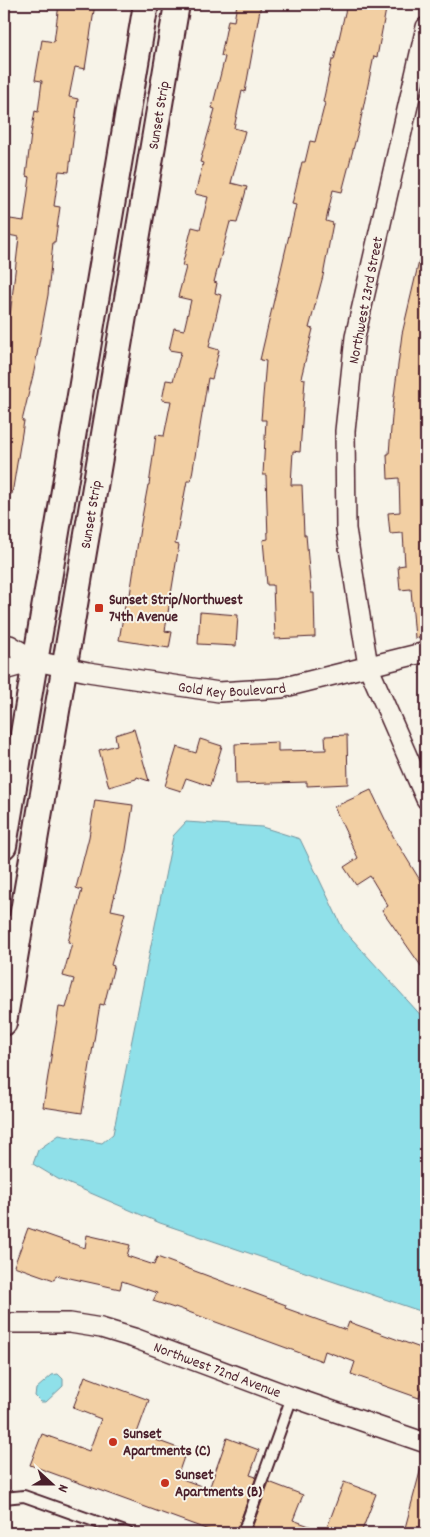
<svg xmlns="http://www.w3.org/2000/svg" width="430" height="1537" viewBox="0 0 430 1537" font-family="Dekko,sans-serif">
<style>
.water{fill:#8fe0e9;stroke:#73939d}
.building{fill:#f2cfa3;stroke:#4a1f2b}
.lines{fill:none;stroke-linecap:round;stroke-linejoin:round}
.service-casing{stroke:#4a1f2b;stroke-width:14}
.minor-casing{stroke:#4a1f2b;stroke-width:22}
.tertiary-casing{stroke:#4a1f2b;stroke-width:28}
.service{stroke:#f7f3e8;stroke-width:10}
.minor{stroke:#f7f3e8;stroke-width:19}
.tertiary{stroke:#f7f3e8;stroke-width:24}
.poi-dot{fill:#c8321e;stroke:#f7f3e8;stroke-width:2}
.labels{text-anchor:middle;stroke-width:4;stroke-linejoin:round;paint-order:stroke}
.street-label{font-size:15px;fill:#4a1f2b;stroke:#f7f3e8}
.poi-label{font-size:15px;font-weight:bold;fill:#4a1f2b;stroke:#f7f3e8;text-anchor:start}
</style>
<rect width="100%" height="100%" fill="#f7f3e8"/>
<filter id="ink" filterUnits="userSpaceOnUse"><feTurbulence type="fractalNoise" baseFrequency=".02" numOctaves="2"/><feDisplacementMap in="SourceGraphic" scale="10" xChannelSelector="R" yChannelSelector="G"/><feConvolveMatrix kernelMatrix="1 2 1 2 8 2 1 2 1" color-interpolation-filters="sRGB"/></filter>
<g filter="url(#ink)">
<!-- water -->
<g class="water">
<polygon points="186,822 262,827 300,839 343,929 426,1021 426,1313 160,1223 58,1179 33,1164 38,1150 59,1135 102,1143 113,1134 173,836"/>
<polygon points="58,1374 63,1379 63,1386 46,1402 41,1402 35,1396 36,1389 52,1375"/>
</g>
<!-- building -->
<g class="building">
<polygon points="59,4 95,4 85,69 75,67 69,97 78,99 69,172 59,171 54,206 60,207 55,242 53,242 48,295 34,371 22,421 24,421 12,494 4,493 4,315 10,316 19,237 8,235 10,219 24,221 30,177 26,176 31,134 35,111 38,112 42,81 35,80 42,40 54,42"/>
<polygon points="237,4 261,4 245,92 242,91 234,128 245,131 231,183 247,187 237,223 230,222 214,282 217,283 215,293 221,295 209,347 219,350 212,379 208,378 191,481 187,481 175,544 179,545 165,631 172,632 169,648 119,640 127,594 130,595 140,528 148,485 149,485 156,435 164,436 171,401 162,400 166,380 173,381 181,352 169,350 174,328 184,330 191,300 178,297 186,267 182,266 192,227 200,229 208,197 195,194 203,163 200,162 215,109 212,108 225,57 221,56 228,20 234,21"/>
<polygon points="347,4 387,4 377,57 374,56 360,123 342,192 333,190 326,221 333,223 323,276 309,328 313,329 301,378 305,379 300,452 293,451 291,485 302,485 304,535 306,535 311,593 314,593 315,637 275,639 273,585 267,585 263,540 268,539 266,475 263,475 266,420 261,420 266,361 260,360 296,205 292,204 302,162 305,162 310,141 315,142 325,103 323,102 332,60 334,60"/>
<polygon points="420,257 426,257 426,413 423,454 426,454 426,637 415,638 411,589 400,590 398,566 405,565 403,533 390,534 388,513 400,512 399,478 388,479 387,454 389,454 393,404 402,334"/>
<polygon points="200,612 238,615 236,646 198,644"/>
<polygon points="134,729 149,781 137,777 136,779 109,787 99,750 117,745 115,735"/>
<polygon points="347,735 348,784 307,786 307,782 236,784 235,744 278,742 278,751 326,750 325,736"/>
<polygon points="200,739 222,746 210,786 186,778 181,791 165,786 177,747 196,753"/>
<polygon points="371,790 393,836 426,890 426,973 382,910 388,906 370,876 356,885 344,867 358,858 334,807"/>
<polygon points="95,800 133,805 126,850 111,910 125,913 111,965 114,966 104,1005 100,1004 82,1113 43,1107 59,1007 66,1008 74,979 63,976 72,943 68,942 82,890 76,888 89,837"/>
<polygon points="28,1228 85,1248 87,1235 130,1245 127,1256 154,1265 157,1257 286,1305 285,1308 346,1330 349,1322 426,1350 426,1377 419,1398 351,1374 355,1362 325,1351 322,1361 175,1307 174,1308 153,1301 157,1293 122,1281 120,1289 56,1275 54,1280 14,1266"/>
<polygon points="85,1376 149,1400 137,1433 186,1451 177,1477 209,1489 227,1438 259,1450 250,1475 256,1477 236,1533 217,1533 30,1465 42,1434 89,1451 101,1419 73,1408"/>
<polygon points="421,1468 426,1468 426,1533 405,1528"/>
<polygon points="269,1482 303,1495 293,1520 323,1531 323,1533 250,1533"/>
<polygon points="344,1482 376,1494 361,1533 325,1533"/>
</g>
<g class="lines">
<!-- service casing -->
<g class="service-casing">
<g id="service">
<polyline points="4,1498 24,1496 128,1533"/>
<polyline points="243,1533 292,1397"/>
</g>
</g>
<!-- minor casing -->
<g class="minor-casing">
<g id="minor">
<polyline points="426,27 355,337 345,431 346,529 368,666 426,799"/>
<path id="s1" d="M4,644L10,645L36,661L88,672L219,692L281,688L426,652"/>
<polyline points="4,670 36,661"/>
<polyline points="4,924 19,930"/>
<path id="s2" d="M4,1323H70L101,1328L134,1338L292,1397L426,1443"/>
</g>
</g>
<!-- tertiary casing -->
<g class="tertiary-casing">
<g id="tertiary">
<polyline points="4,846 146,4"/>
<path id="s3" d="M4,1023L177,4"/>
</g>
</g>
<!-- service -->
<use href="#service" class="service"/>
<!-- minor -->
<use href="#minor" class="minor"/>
<!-- tertiary -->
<use href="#tertiary" class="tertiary"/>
</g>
</g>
<!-- markers -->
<g class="poi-dot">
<rect x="94" y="603" width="10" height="10" rx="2.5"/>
<circle cx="113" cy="1442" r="5"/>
<circle cx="165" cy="1483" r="5"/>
</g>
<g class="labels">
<!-- street labels -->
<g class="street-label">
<text dy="5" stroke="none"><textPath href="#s3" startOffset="921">Sunset Strip</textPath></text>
<text transform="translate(365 300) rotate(-79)" y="5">Northwest 23rd Street</text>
<text dy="5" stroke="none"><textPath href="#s3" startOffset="516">Sunset Strip</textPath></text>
<text dy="5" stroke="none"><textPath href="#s1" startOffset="235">Gold Key Boulevard</textPath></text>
<text dy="5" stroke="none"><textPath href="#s2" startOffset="221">Northwest 72nd Avenue</textPath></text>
</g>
<!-- poi labels -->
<g class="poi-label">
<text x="109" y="604">Sunset Strip/Northwest<tspan x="109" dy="17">74th Avenue</tspan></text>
<text x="123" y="1438">Sunset<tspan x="123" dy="17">Apartments (C)</tspan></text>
<text x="175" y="1479">Sunset<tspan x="175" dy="17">Apartments (B)</tspan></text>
</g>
</g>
<!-- margin -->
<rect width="430" height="1537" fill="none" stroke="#f7f3e8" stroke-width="20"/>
<rect x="10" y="10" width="410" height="1517" fill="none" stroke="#4a1f2b" stroke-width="2" filter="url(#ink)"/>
<!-- north arrow -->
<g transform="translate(52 1484) rotate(111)" stroke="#f7f3e8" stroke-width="4" paint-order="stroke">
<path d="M0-4L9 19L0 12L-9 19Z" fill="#4a1f2b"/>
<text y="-8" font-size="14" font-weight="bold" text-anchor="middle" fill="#4a1f2b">N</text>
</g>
</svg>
